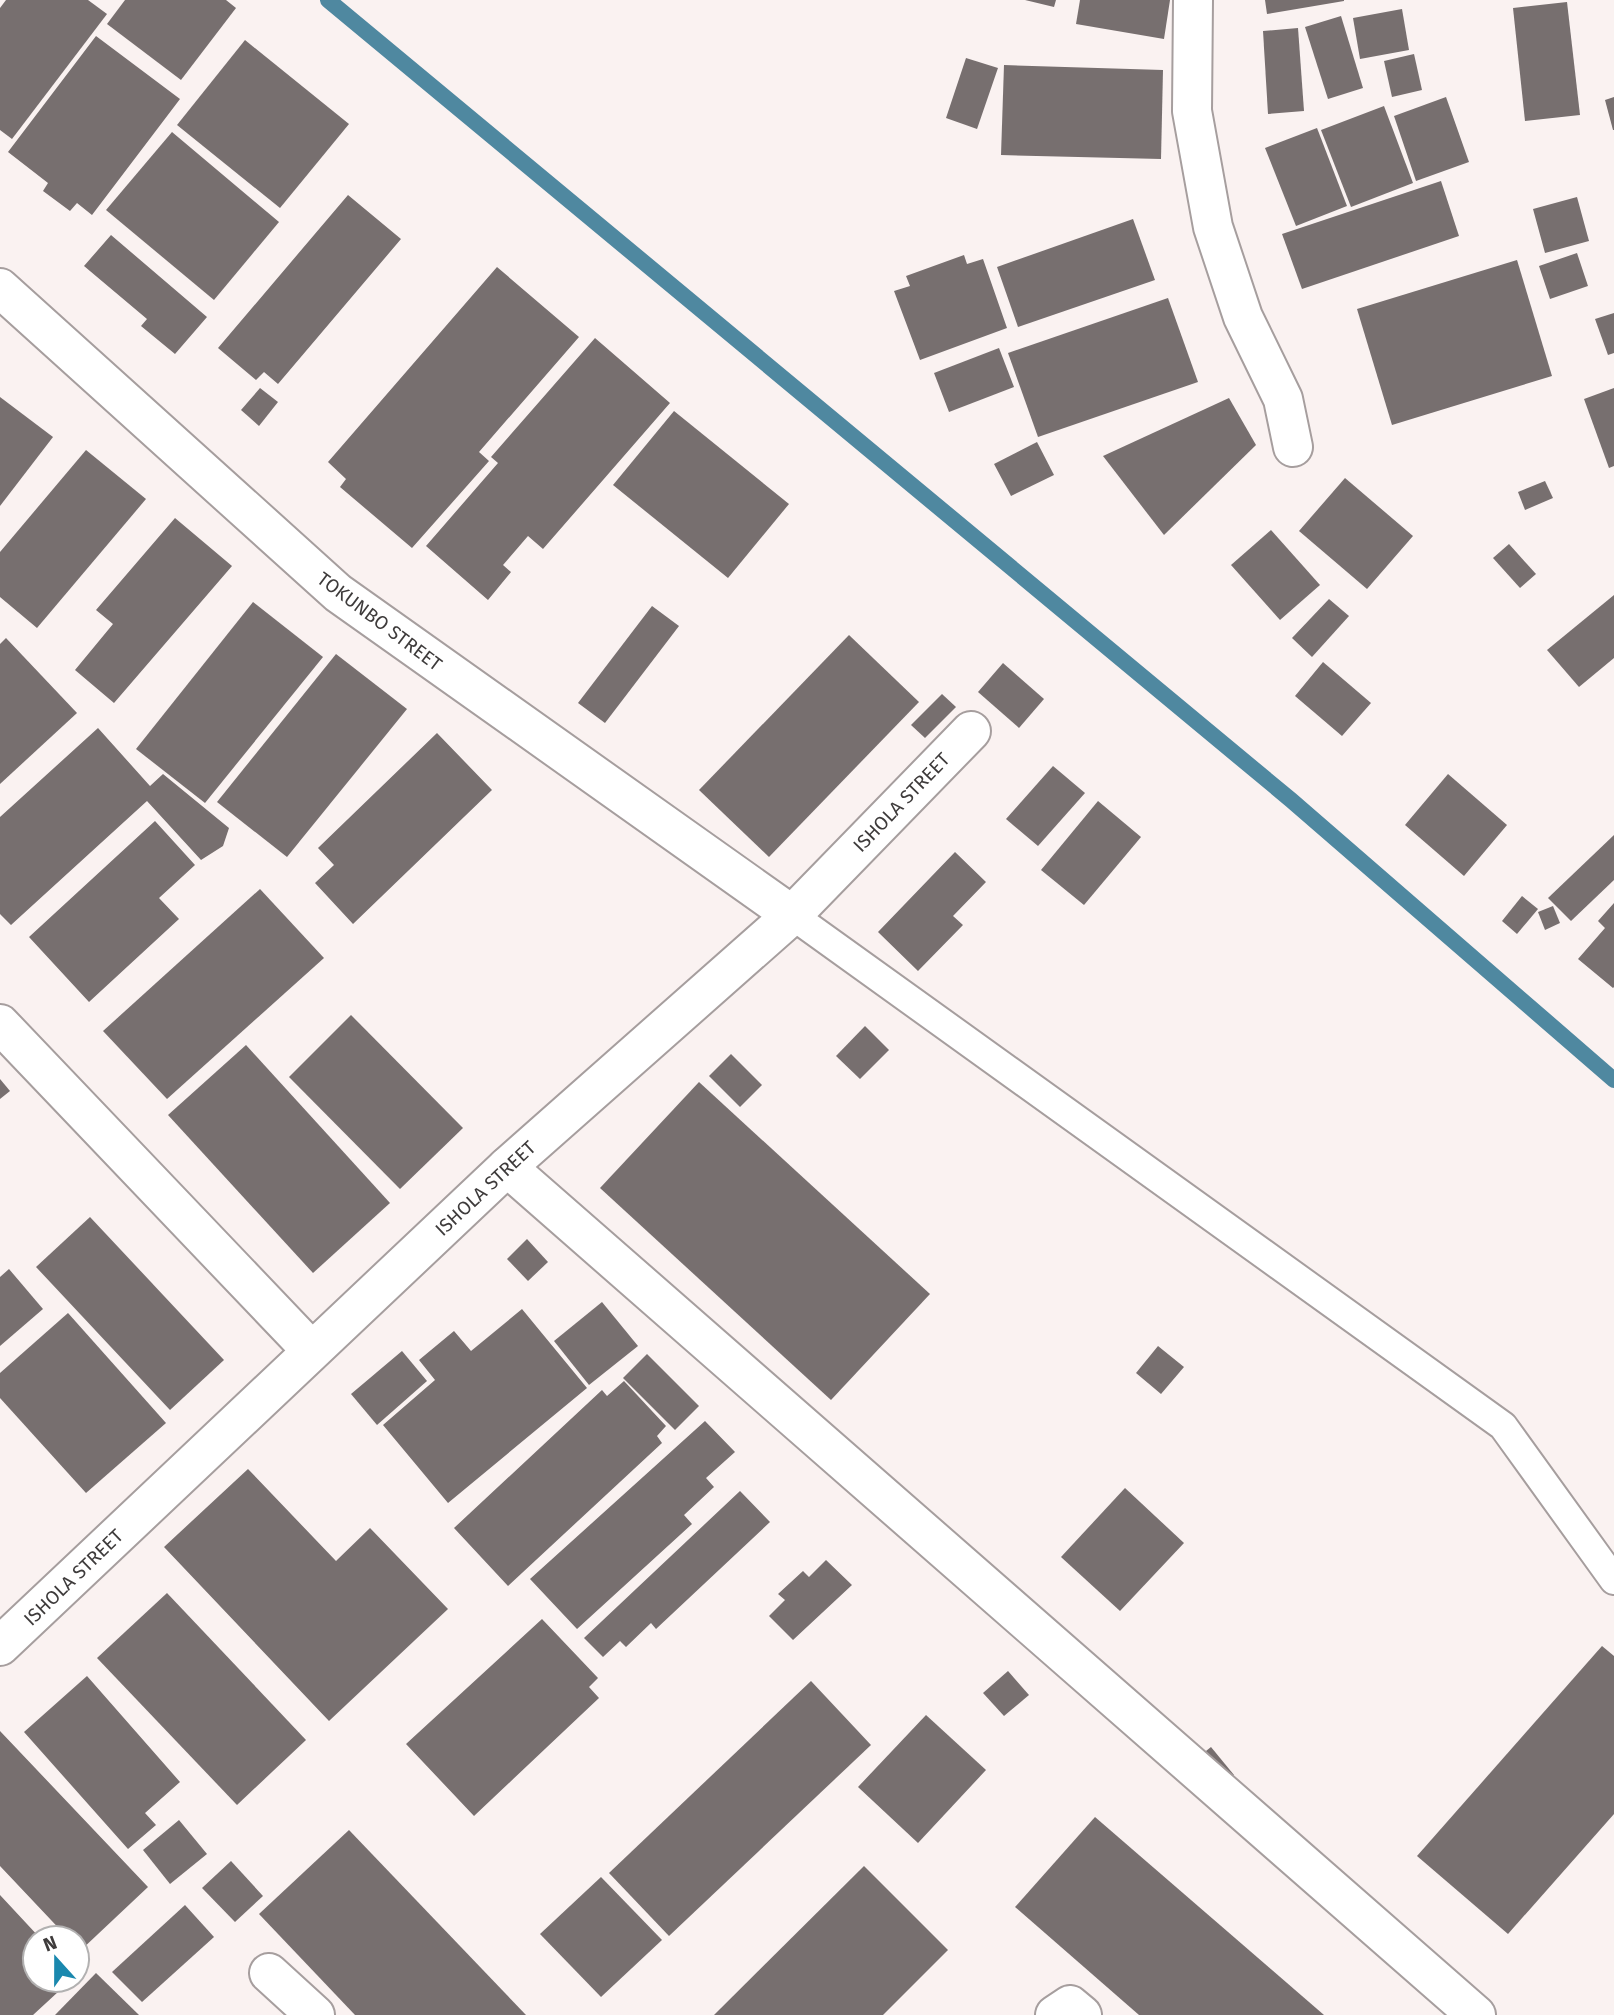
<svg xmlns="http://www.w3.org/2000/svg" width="1614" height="2015" viewBox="0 0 1614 2015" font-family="'Fira Sans',sans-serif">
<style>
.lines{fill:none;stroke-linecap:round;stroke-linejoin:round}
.stream{stroke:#4f88a0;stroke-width:16}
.building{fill:#776f6f}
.lane-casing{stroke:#a69e9e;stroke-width:32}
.street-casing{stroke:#a69e9e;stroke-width:42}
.lane{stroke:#fff;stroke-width:28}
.street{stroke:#fff;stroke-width:38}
.labels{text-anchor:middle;stroke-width:7;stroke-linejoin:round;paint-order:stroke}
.street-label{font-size:19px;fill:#3e3b3b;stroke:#fff}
</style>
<rect width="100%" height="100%" fill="#faf2f1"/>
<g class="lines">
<!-- stream -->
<polyline class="stream" points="328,0 1291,800 1614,1080"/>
</g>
<!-- building -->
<g class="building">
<polygon points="6,0 88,0 107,14 12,139 0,130 0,8"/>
<polygon points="125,0 226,0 236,8 181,80 107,24"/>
<polygon points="1025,0 1056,0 1054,7"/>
<polygon points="1080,0 1170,0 1164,39 1076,24"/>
<polygon points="1265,0 1344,0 1344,1 1267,14"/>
<polygon points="1567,2 1580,115 1525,121 1513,8"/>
<polygon points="1402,9 1409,50 1360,59 1353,18"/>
<polygon points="1341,16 1363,88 1328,99 1305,27"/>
<polygon points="1298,28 1304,111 1268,114 1263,31"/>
<polygon points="96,36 180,99 92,215 77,203 70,211 43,191 48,183 8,152"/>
<polygon points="245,40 349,124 280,208 177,125"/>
<polygon points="1414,54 1422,90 1392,97 1384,61"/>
<polygon points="966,58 998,68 977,129 946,118"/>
<polygon points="1004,65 1163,70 1161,159 1001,155"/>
<polygon points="1446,97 1469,162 1416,181 1394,116"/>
<polygon points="1614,97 1614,130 1613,130 1605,100"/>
<polygon points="1384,106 1413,183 1351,207 1321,130"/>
<polygon points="1317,128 1347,206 1296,226 1265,148"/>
<polygon points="172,132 279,222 214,300 106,210"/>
<polygon points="1441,181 1459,236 1302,289 1282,234"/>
<polygon points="348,195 401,239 278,384 264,372 256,380 218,348"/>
<polygon points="1577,197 1589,241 1545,253 1533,209"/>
<polygon points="1133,219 1155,280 1018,327 997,267"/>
<polygon points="111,235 207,317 175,354 141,326 147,319 84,266"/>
<polygon points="1577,253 1588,286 1550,299 1539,266"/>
<polygon points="964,255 967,264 983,259 1007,328 920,360 894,291 910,286 906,276"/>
<polygon points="1517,260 1552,376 1392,425 1357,309"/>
<polygon points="497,267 579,337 479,452 489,461 412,548 340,487 346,479 328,462"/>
<polygon points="1168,298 1198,382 1038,437 1008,353"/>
<polygon points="1614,313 1614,353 1608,355 1595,319"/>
<polygon points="595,338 670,403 543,549 528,536 503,565 511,572 488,600 426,546 498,463 491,457"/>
<polygon points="999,348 1014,387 949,412 934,373"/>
<polygon points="260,388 278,402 259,426 241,410"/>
<polygon points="1614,388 1614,466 1609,468 1584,399"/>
<polygon points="0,397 53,437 0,506"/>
<polygon points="1229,398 1256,445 1164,535 1103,456"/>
<polygon points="674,411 789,504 728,578 613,485"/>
<polygon points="1037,442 1054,475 1011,496 994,464"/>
<polygon points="86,450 146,499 37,628 0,597 0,552"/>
<polygon points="1345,478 1413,536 1367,589 1299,531"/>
<polygon points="1545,481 1553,498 1525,510 1518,492"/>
<polygon points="175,518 232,566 114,703 75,670 113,624 96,610"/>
<polygon points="1271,530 1320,585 1280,620 1231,565"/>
<polygon points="1509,544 1536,574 1520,588 1493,558"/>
<polygon points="1614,595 1614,658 1579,687 1547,650"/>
<polygon points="1329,599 1349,616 1312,657 1292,638"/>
<polygon points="253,602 323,657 205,803 136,749"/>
<polygon points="652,606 679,626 605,723 578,703"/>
<polygon points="849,635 919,702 769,857 699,790"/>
<polygon points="6,638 77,713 0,784 0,644"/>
<polygon points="336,654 407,709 287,857 217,802"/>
<polygon points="1323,662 1371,703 1342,736 1295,696"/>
<polygon points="1003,663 1044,699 1019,728 978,692"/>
<polygon points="942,694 956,707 925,738 911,725"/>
<polygon points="98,728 150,786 163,774 229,828 223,846 201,860 147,801 11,925 0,914 0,817"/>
<polygon points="437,733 492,790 353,924 315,883 334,865 318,848"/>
<polygon points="1053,766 1085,793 1038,846 1006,819"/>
<polygon points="1448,774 1507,825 1464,876 1405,825"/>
<polygon points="1098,801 1141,837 1084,905 1041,870"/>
<polygon points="155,821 195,865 159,898 179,919 89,1002 29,937"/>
<polygon points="1614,835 1614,880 1571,921 1548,898"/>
<polygon points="955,852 986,882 953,916 963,925 918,971 878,932"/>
<polygon points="260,889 324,958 167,1099 103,1031"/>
<polygon points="1522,896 1538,909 1517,934 1502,921"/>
<polygon points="1614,903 1614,987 1613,988 1578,959 1605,928 1598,921"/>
<polygon points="1553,906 1560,923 1545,930 1538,912"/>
<polygon points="351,1015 463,1128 400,1189 289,1077"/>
<polygon points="865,1026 889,1050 860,1079 836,1056"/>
<polygon points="246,1045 390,1203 313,1273 168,1115"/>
<polygon points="731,1054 762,1085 740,1107 709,1076"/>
<polygon points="0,1079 10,1091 0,1099"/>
<polygon points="699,1082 930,1294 831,1400 600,1188"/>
<polygon points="90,1217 224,1360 170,1410 36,1267"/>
<polygon points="527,1239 548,1262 528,1281 507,1259"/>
<polygon points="9,1269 43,1309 0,1346 0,1277"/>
<polygon points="602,1302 638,1346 589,1385 554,1341"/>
<polygon points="522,1309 587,1388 448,1503 383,1425 435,1380 419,1360 454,1331 471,1351"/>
<polygon points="68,1313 166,1423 86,1493 0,1398 0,1373"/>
<polygon points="1158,1346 1184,1367 1161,1394 1136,1373"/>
<polygon points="402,1351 427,1381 377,1425 351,1394"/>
<polygon points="647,1354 699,1406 675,1430 623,1378"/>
<polygon points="624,1381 666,1426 657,1436 662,1443 508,1586 454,1528 602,1390 607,1396"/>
<polygon points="705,1421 735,1452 706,1478 714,1487 684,1515 692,1524 577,1629 530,1579"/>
<polygon points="248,1469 336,1561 370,1528 448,1609 329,1721 164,1547"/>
<polygon points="1125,1488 1184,1543 1120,1611 1061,1557"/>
<polygon points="740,1491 770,1522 656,1629 651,1623 626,1647 620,1641 603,1657 584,1638"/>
<polygon points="826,1560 852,1585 793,1640 769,1616 785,1600 778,1594 803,1571 809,1577"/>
<polygon points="167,1593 306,1740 237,1805 97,1658"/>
<polygon points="542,1619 598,1678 589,1687 599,1698 474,1816 406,1744"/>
<polygon points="1602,1646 1614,1656 1614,1814 1508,1934 1417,1856"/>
<polygon points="1008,1671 1029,1695 1004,1716 983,1693"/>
<polygon points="87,1676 180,1782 145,1813 156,1825 128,1849 24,1732"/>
<polygon points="811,1681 871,1745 669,1936 609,1873"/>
<polygon points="926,1715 986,1770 918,1843 858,1787"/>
<polygon points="0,1731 148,1887 80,1951 77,1947 77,1938 68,1938 0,1866"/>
<polygon points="1211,1747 1234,1775 1220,1786 1196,1759"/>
<polygon points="1095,1817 1324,2015 1139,2015 1015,1907"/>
<polygon points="179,1820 207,1854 170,1884 143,1850"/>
<polygon points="349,1830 526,2015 355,2015 259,1914"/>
<polygon points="231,1861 263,1896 235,1922 202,1888"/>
<polygon points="864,1866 948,1950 883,2015 714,2015"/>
<polygon points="601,1877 662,1940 601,1997 540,1934"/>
<polygon points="0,1895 40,1938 35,1938 35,1980 71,1980 33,2015 0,2015"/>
<polygon points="185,1905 214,1937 142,2002 112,1972"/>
<polygon points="96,1973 139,2015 55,2015"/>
</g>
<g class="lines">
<!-- lane casing -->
<g class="lane-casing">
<polyline id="lane" points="792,915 1503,1426 1614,1580"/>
</g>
<!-- street casing -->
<g class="street-casing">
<g id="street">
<polyline points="1193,0 1192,111 1213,227 1243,317 1283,399 1293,447"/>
<polyline points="0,288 338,593 792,915"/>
<polyline points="0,1024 311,1350"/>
<polyline points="507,1167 1476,2015"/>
<polyline points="0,1646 507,1167 792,915 971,731"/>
<polyline points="269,1973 315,2015"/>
<polyline points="1055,2015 1070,2005 1082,2015"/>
</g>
</g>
<!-- lane -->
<use href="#lane" class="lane"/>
<!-- street -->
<use href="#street" class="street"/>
</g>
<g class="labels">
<!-- street labels -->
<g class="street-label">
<text transform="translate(380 621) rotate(37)" y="7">TOKUNBO STREET</text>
<text transform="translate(901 802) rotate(-46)" y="7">ISHOLA STREET</text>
<text transform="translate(485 1188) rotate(-43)" y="7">ISHOLA STREET</text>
<text transform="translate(73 1577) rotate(-44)" y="7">ISHOLA STREET</text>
</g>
</g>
<!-- north arrow -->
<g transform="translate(56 1959) rotate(339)"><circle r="33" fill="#ffffff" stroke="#b2b1b1" stroke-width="2"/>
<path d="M0-5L12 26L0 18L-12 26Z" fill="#1a88ae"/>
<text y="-10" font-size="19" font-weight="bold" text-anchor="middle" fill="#3e3b3b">N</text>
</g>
</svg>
